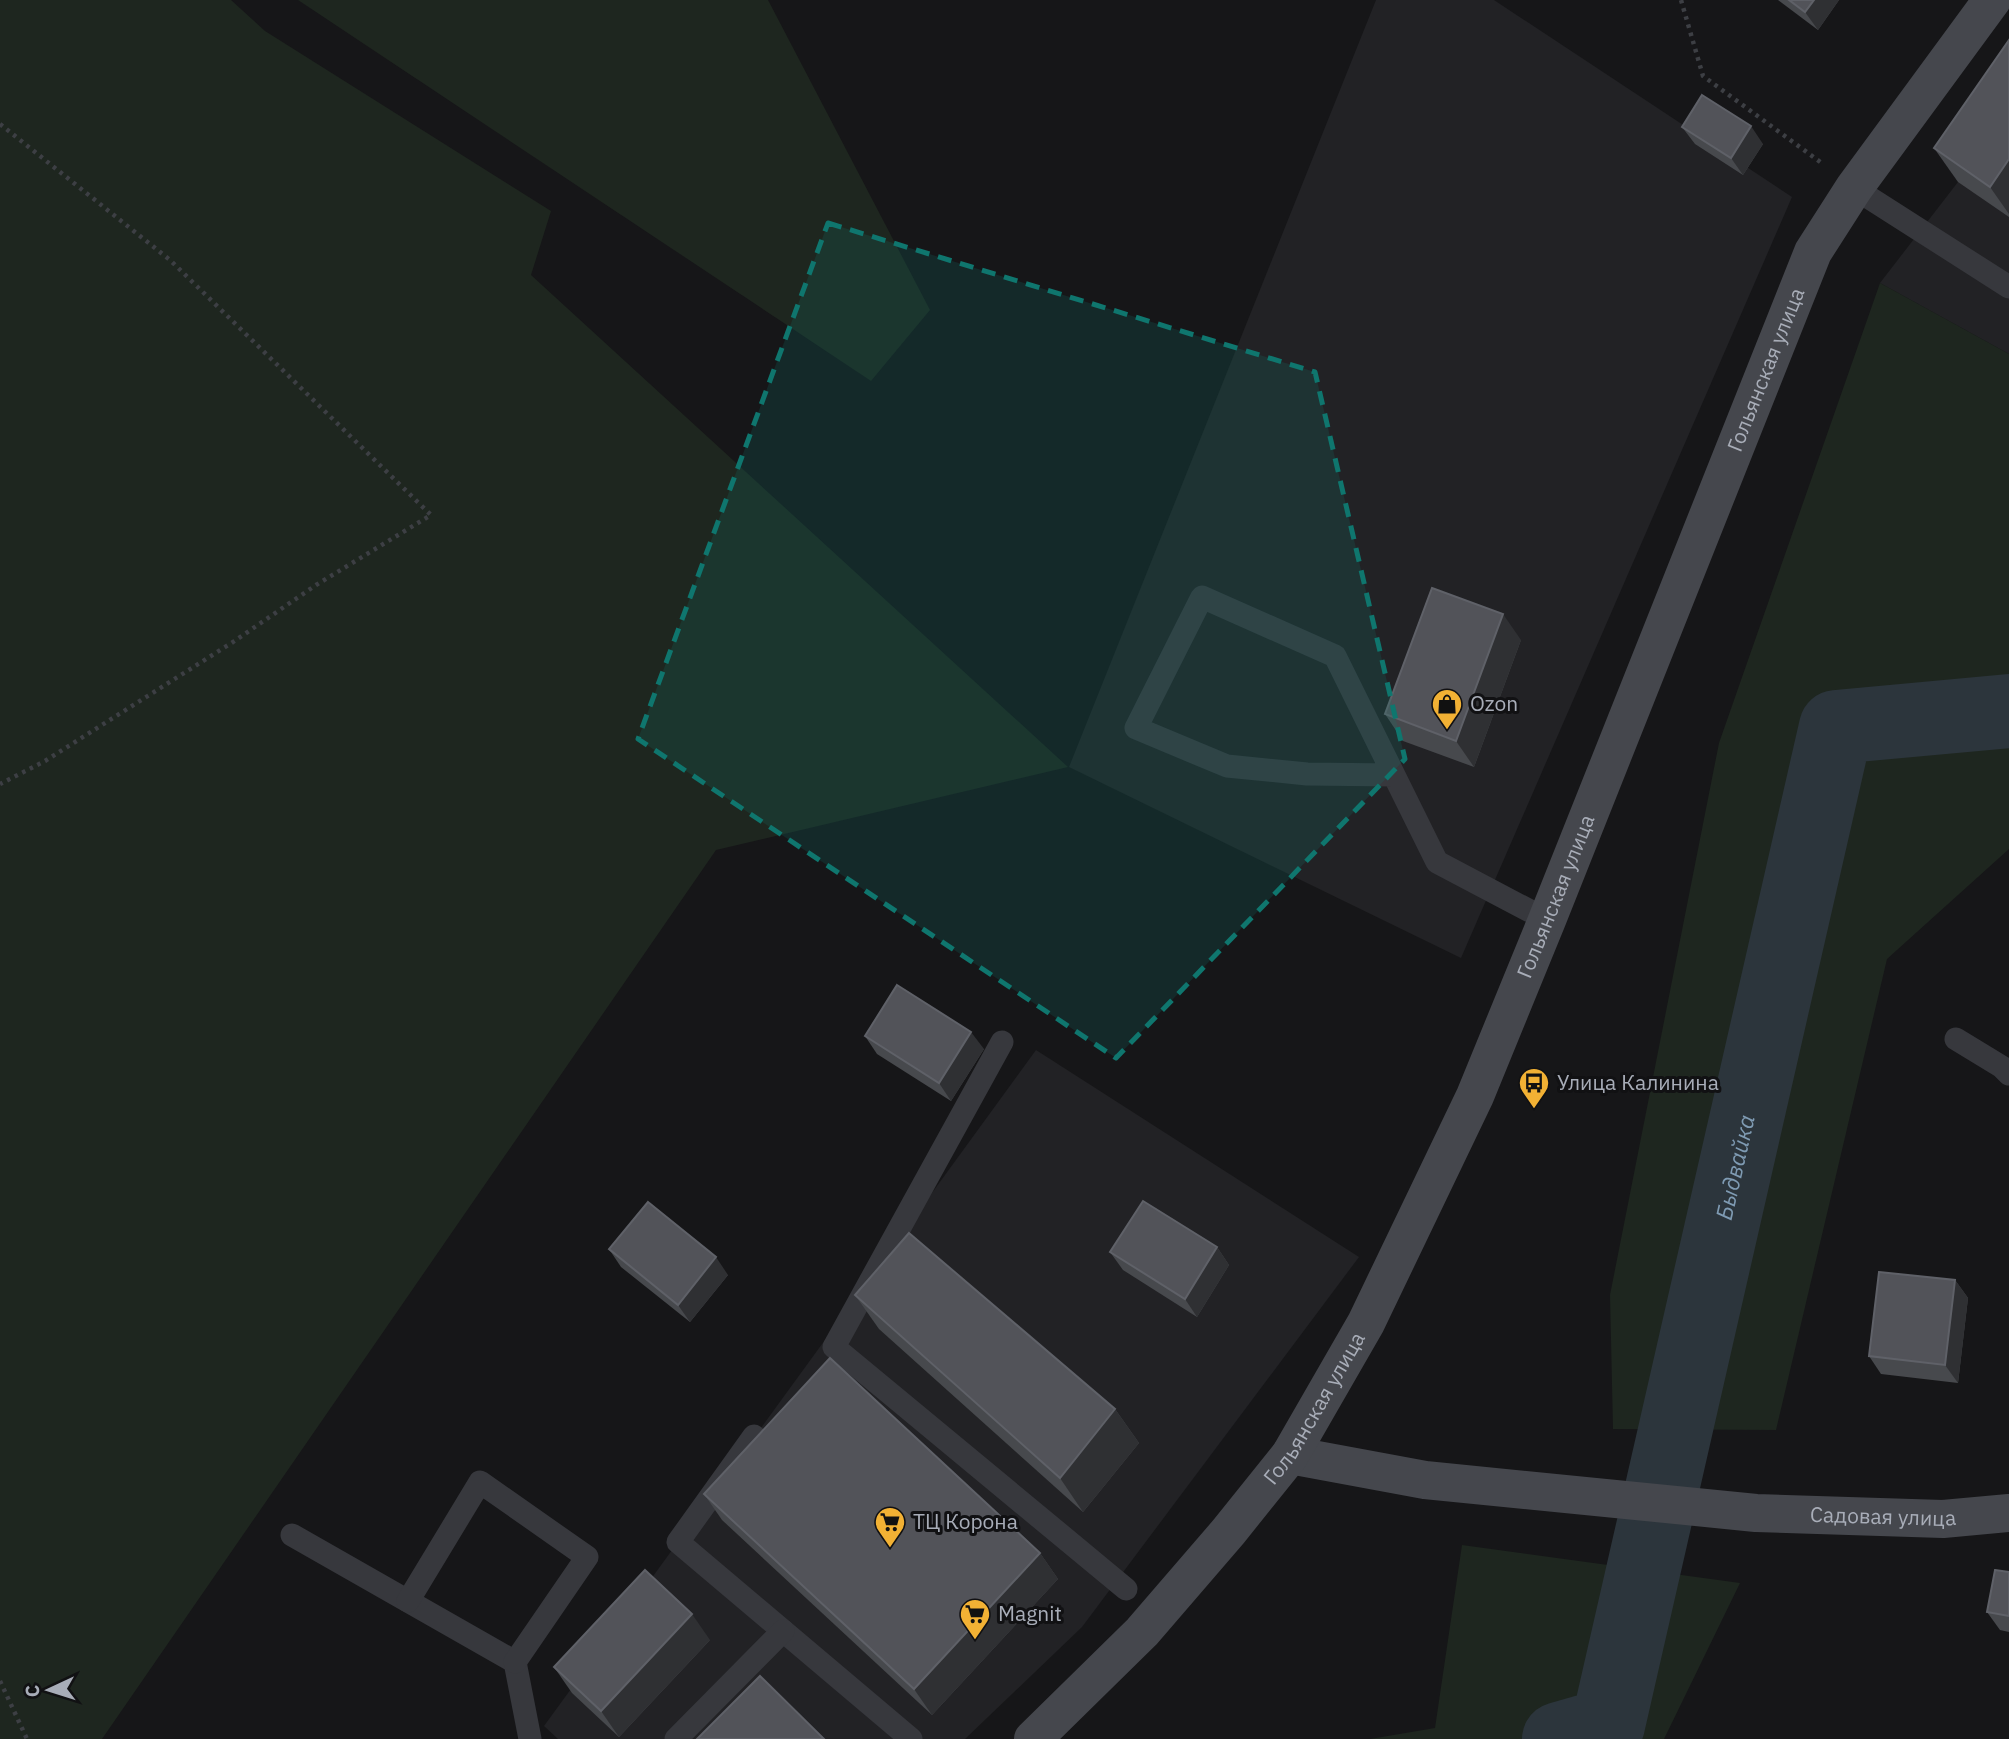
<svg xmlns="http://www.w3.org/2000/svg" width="2009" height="1739" viewBox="0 0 2009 1739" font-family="'IBM Plex Sans',sans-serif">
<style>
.built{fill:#222225}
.green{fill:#1e261f}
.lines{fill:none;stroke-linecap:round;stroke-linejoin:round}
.river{stroke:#2c353c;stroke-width:74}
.path{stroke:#3d3f44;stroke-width:4.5;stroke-dasharray:3.5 5;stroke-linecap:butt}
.lane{stroke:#37383d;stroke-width:23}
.secondary{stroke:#45474d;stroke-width:38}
.wall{fill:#47494d}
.shaded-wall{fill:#2f3033}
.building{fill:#525359;stroke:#5f6168;stroke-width:2}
.marked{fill:#0f766e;fill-opacity:0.2;stroke:#0f766e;stroke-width:5;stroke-dasharray:14 9;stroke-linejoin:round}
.labels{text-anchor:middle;stroke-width:6;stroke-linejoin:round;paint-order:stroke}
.street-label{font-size:21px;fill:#a8adb8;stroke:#111113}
.poi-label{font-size:21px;fill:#a8adb8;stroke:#111113;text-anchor:start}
.water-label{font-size:23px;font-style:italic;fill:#7f9bb3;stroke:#111113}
</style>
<rect width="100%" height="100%" fill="#161618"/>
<!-- built -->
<g class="built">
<polygon points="1376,0 1494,0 1792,197 1461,958 1069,767"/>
<polygon points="2009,108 2009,354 1880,283 1958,182"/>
<polygon points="1036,1050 1359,1257 1082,1627 965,1739 558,1739 544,1726"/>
</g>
<!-- green -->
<g class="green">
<polygon points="0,0 231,0 265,31 551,211 531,275 1068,767 716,850 102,1739 0,1739"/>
<polygon points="298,0 768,0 930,310 871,381"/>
<polygon points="1880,283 2009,354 2009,849 1887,959 1776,1430 1613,1429 1610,1295 1719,743"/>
<polygon points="1462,1545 1740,1583 1664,1739 1370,1739 1435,1728"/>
</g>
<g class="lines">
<!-- river -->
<path class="river" id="s1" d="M1559,1739L1608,1725L1836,727L2009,711"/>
<!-- path -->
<g class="path">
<polyline points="1681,0 1703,76 1823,164"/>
<polyline points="0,124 170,260 431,515 316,585 233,642 45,761 0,784"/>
<polyline points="0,1681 27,1739"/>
</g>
<!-- lane -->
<g class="lane">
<polyline points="1854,188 2009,287"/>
<polyline points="1394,775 1307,774 1227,766 1136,728 1202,597 1335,656 1437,862 1547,920"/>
<polyline points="1956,1039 2002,1067 2009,1074"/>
<polyline points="1002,1042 834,1347 1126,1589"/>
<polyline points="754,1436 678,1542 911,1739"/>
<polyline points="292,1535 515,1662 530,1739"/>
<polyline points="408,1601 480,1482 587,1557 515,1662"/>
<polyline points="676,1739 783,1631"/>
</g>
<!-- secondary -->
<g class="secondary">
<path id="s2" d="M1290,1455L1425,1480L1756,1513L1943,1519L2009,1513"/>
<path id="s3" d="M1033,1739L1142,1632L1229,1531L1290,1455L1366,1323L1475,1096L1547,920L1813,252L1854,188L1992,0"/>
</g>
</g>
<!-- wall -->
<g class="wall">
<polygon points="1778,0 1839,0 1818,30"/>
<polygon points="2009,40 2009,217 1958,182 1934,148"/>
<polygon points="1682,127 1763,144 1743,175 1695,144"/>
<polygon points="1521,640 1474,767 1403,741 1385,714"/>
<polygon points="865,1036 984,1049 951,1101 877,1054"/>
<polygon points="1217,1247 1229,1265 1197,1317 1123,1270 1110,1252"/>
<polygon points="609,1249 728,1275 690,1322 621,1267"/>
<polygon points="1955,1280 1968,1298 1958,1383 1881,1374 1869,1356"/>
<polygon points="855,1295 1115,1409 1139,1443 1083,1512 879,1329"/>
<polygon points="704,1494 1040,1553 1058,1579 932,1715 722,1520"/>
<polygon points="2009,1572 2009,1632 2000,1630 1987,1612"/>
<polygon points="710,1640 619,1737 572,1693 554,1667"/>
</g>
<!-- shaded-wall -->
<g class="shaded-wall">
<polygon points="1814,0 1839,0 1818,30 1805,12"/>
<polygon points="1751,126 1763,144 1743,175 1731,158"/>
<polygon points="2009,159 2009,214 1990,187"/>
<polygon points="1503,614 1521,640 1474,767 1456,741"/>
<polygon points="971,1032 984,1049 951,1101 939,1083"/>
<polygon points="1217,1247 1229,1265 1197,1317 1185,1299"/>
<polygon points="716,1257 728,1275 690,1322 678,1305"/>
<polygon points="1955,1280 1968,1298 1958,1383 1945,1365"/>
<polygon points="1115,1409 1139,1443 1083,1512 1060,1478"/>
<polygon points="1040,1553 1058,1579 932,1715 914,1689"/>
<polygon points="692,1614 710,1640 619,1737 601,1711"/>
</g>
<!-- building -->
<g class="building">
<polygon points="1789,0 1814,0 1805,12"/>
<polygon points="2009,40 2009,159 1990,187 1934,148"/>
<polygon points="1702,95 1751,126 1731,158 1682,127"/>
<polygon points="1432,588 1503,614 1456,741 1385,714"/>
<polygon points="897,985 971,1032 939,1083 865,1036"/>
<polygon points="1143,1201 1217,1247 1185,1299 1110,1252"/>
<polygon points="648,1202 716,1257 678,1305 609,1249"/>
<polygon points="909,1233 1115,1409 1060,1478 855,1295"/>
<polygon points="1879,1272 1955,1280 1945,1365 1869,1356"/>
<polygon points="830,1358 1040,1553 914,1689 704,1494"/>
<polygon points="645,1570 692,1614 601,1711 554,1667"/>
<polygon points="1995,1570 2009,1572 2009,1616 1987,1612"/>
<polygon points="760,1676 824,1739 697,1739"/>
</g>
<!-- marked area -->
<path class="marked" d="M828,223L1315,372L1405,759L1116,1058L638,739Z"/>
<!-- icons -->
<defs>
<g id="shop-pin" transform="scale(1.575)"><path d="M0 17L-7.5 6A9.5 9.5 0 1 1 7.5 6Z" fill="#f2b134" stroke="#111113"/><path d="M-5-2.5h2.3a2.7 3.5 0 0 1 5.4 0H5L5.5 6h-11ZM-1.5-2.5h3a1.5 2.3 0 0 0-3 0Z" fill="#111"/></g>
<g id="bus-pin" transform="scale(1.575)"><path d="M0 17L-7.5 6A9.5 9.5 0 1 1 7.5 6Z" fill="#f2b134" stroke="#111113"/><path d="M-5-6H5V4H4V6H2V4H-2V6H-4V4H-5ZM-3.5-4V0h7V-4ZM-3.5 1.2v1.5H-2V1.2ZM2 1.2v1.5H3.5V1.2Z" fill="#111"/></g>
<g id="supermarket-pin" transform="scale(1.575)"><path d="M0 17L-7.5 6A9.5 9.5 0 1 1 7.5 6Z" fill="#f2b134" stroke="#111113"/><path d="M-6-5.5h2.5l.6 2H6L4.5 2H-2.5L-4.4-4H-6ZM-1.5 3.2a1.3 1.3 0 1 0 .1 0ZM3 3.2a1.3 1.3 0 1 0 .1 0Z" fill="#111"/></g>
</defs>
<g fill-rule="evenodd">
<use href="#shop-pin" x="1447" y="704"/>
<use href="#bus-pin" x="1534" y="1083"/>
<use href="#supermarket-pin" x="890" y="1522"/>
<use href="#supermarket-pin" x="975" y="1614"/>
</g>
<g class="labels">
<!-- street labels -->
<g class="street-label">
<text dy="7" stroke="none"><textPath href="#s3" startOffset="1570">Гольянская улица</textPath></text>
<text dy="7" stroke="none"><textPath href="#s3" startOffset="1003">Гольянская улица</textPath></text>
<text dy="7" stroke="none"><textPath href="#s3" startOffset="436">Гольянская улица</textPath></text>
<text dy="7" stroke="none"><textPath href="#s2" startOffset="597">Садовая улица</textPath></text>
</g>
<!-- poi labels -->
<g class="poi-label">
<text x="1470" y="711">Ozon</text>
<text x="1557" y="1090">Улица Калинина</text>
<text x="913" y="1529">ТЦ Корона</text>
<text x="998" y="1621">Magnit</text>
</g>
<!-- water labels -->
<g class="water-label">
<text dy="8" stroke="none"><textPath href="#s1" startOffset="623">Быдвайка</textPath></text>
</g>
</g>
<!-- north arrow -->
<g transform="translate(49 1690) rotate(266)" stroke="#111113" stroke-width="5" paint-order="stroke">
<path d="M0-5L12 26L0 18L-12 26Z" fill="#a8adb8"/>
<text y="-10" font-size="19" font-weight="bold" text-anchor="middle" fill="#a8adb8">С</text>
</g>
</svg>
